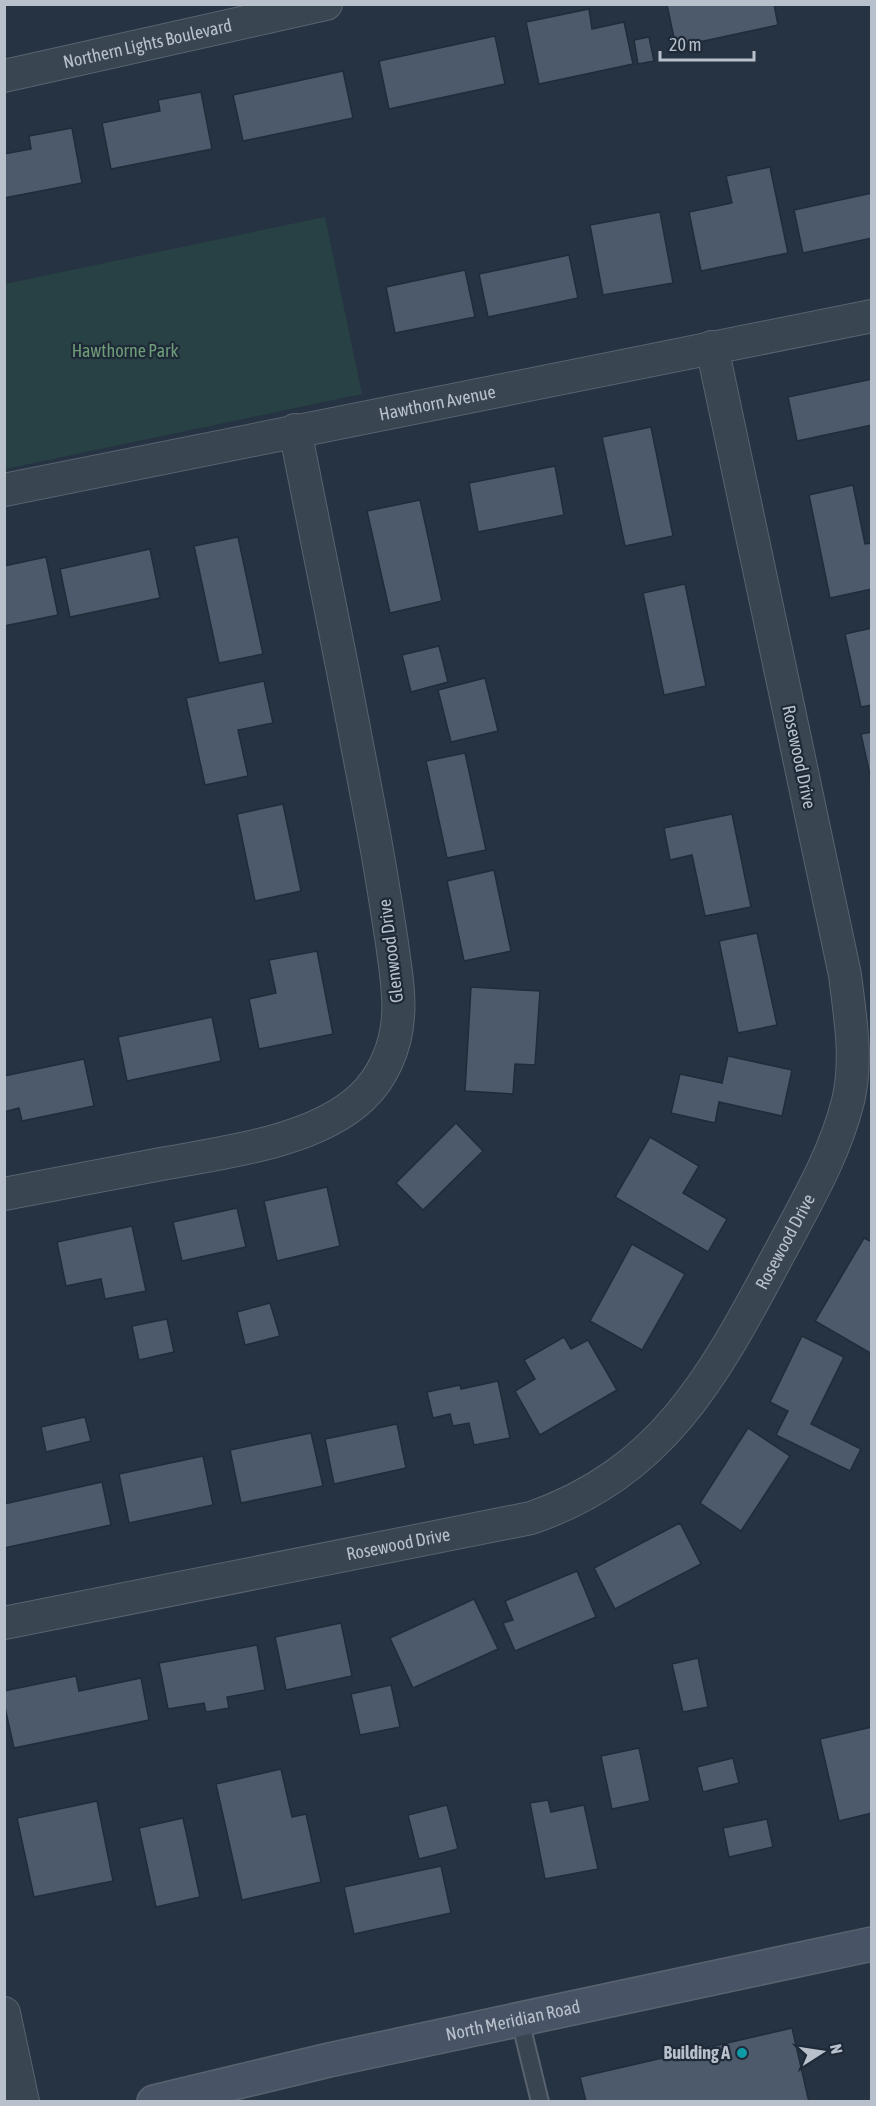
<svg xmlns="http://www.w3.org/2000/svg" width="876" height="2106" viewBox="0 0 876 2106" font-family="'Asap Condensed',sans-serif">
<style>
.green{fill:#284144}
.building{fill:#4c5a6c;stroke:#212c3a;stroke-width:1.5}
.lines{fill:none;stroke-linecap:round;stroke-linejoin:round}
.service-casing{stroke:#596370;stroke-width:20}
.minor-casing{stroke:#596370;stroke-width:34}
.secondary-casing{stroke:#596370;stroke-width:36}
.service{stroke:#3a4552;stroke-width:16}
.minor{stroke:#3a4552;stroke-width:32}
.secondary{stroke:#485465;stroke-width:33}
.culture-dot{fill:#0f9aa8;stroke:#1f2a38;stroke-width:2}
.labels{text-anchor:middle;stroke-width:4.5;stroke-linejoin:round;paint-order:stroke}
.street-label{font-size:18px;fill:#b8c0cc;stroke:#1f2a38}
.park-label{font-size:18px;fill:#6e9d78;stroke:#1f2a38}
.poi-label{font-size:18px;font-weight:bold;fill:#b8c0cc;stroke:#1f2a38;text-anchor:end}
</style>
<rect width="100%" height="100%" fill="#263343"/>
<!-- green -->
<polygon class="green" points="325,217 362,394 5,469 5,284"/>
<!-- building -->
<g class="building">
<polygon points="774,4 778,25 676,47 667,5"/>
<polygon points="589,9 592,29 624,22 633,64 539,84 526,22"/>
<polygon points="495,36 505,84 389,109 379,61"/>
<polygon points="649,37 654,61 638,64 634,40"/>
<polygon points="343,71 353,118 243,141 233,95"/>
<polygon points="201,92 212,149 111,169 102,123 160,111 158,100"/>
<polygon points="72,128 82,183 4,198 4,154 31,149 29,136"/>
<polygon points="770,167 788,253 701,271 689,212 732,203 726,176"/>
<polygon points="872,193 872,238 803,253 794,210"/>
<polygon points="660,212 673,283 603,295 590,225"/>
<polygon points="569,255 578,298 488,317 479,274"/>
<polygon points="465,270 475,317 395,333 386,287"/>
<polygon points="872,379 872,425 797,441 788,397"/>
<polygon points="651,427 673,536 625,546 602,437"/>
<polygon points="555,466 564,515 478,532 469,483"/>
<polygon points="853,485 865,544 872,543 872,589 830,598 809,495"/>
<polygon points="420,500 442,601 390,613 367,511"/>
<polygon points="238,537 263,654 219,663 194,546"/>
<polygon points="150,549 160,598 70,617 60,569"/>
<polygon points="46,557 58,615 4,626 4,566"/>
<polygon points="685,584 706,686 664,695 643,593"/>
<polygon points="872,628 872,705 861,707 845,634"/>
<polygon points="439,646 448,682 411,692 402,655"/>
<polygon points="485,678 498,731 451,742 438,690"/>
<polygon points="264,681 273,723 238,730 248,776 205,785 186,698"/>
<polygon points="872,732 872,784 861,734"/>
<polygon points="465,753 486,850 447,858 426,761"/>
<polygon points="283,804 301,891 255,901 237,814"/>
<polygon points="732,814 751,907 705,916 692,855 670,860 664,828"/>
<polygon points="494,870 511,951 464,961 447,881"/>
<polygon points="757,933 777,1025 738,1033 719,941"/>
<polygon points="317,951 333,1034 259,1049 249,999 276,993 269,960"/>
<polygon points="471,987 540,991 535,1065 515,1064 513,1094 465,1091"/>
<polygon points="212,1017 221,1061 127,1081 118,1037"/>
<polygon points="728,1056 792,1070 782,1116 719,1102 715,1123 671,1113 680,1074 722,1083"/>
<polygon points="84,1059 94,1106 22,1121 19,1108 4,1112 4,1076"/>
<polygon points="456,1123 483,1151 423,1210 396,1183"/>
<polygon points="650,1137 699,1166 683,1193 727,1219 708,1252 615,1197"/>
<polygon points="327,1187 340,1246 277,1261 264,1201"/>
<polygon points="237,1208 246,1247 182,1261 173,1222"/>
<polygon points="132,1226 146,1291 105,1299 101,1279 66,1286 57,1242"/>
<polygon points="864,1238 872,1242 872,1354 815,1321"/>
<polygon points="632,1244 685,1274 642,1350 590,1321"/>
<polygon points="270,1303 280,1336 245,1345 237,1312"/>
<polygon points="167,1319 174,1352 139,1360 132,1326"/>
<polygon points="802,1336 844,1357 811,1424 861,1449 850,1471 776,1435 788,1411 770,1402"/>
<polygon points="564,1337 571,1349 588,1340 617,1390 540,1435 515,1391 535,1379 524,1360"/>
<polygon points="498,1381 510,1438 474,1445 469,1423 453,1426 450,1414 433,1418 427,1392 460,1385 461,1389"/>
<polygon points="85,1417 91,1441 46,1452 41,1427"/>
<polygon points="397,1424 406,1468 334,1484 325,1439"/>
<polygon points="748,1428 790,1456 741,1531 700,1503"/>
<polygon points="311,1433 323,1486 241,1503 230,1450"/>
<polygon points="203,1456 213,1505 129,1523 119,1474"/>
<polygon points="102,1482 111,1525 4,1548 4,1504"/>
<polygon points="680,1523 701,1564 615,1609 594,1568"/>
<polygon points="577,1571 596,1617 515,1651 503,1623 513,1620 505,1601"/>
<polygon points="474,1599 498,1649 413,1688 390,1638"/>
<polygon points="341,1623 352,1676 286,1690 275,1637"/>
<polygon points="257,1645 265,1690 227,1697 229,1708 206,1712 204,1703 168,1709 159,1663"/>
<polygon points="698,1658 708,1707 683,1712 672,1664"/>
<polygon points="76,1676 79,1691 141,1678 149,1720 14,1748 4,1703 4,1691"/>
<polygon points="391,1685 400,1727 360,1735 351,1694"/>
<polygon points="872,1727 872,1813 839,1821 820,1739"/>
<polygon points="639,1748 650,1801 612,1809 601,1756"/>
<polygon points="733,1758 739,1783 703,1792 697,1767"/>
<polygon points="281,1769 292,1817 306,1814 321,1882 242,1900 216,1784"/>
<polygon points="548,1800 551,1812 584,1805 598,1869 545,1879 530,1803"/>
<polygon points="97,1801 113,1881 34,1897 17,1818"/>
<polygon points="447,1805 458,1849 419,1859 408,1815"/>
<polygon points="183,1818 200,1897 156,1907 139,1828"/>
<polygon points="767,1819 773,1847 729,1857 723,1828"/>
<polygon points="441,1866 451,1913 354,1934 344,1887"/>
<polygon points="792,2028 809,2102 586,2102 580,2077"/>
</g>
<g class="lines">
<!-- service casing -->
<g class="service-casing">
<polyline id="service" points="520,2020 540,2102"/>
</g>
<!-- minor casing -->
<g class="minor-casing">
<g id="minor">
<path id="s1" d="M4,76L326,4"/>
<path id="s2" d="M4,490L872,316"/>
<path d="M4,1194C55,1184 106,1175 156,1165C219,1153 313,1143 361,1098C383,1078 396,1047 398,1017C400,992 395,968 392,943C386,904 380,866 373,828C348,695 322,563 295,430"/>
<path id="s3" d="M4,1623L531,1518C667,1471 717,1369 781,1250C806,1203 835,1154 848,1101C858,1059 850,1017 845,975L712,347"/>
<polyline points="4,2013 23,2102"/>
</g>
</g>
<!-- secondary casing -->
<g class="secondary-casing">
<g id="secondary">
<path id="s4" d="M154,2102L329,2060L872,1944"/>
</g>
</g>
<!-- service -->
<use href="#service" class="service"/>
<!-- minor -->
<use href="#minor" class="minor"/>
<!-- secondary -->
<use href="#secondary" class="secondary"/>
</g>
<!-- markers -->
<circle class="culture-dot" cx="742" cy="2053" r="6"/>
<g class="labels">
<!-- street labels -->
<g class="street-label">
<text dy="6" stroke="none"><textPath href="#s1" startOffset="147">Northern Lights Boulevard</textPath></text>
<text dy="6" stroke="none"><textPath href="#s2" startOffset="442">Hawthorn Avenue</textPath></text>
<text transform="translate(799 757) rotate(78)" y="6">Rosewood Drive</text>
<text transform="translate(391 951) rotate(-97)" y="6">Glenwood Drive</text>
<text dy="6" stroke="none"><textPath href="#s3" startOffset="924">Rosewood Drive</textPath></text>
<text dy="6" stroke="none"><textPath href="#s3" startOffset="402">Rosewood Drive</textPath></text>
<text dy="6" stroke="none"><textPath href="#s4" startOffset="368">North Meridian Road</textPath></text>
</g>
<!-- park labels -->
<g class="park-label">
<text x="125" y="357">Hawthorne Park</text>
</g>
<!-- poi labels -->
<g class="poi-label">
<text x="730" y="2059">Building A</text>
</g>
</g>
<!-- border -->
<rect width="876" height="2106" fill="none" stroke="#b8c0cc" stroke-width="12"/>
<!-- north arrow -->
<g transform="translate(822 2052) rotate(78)" stroke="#1f2a38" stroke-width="4.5" paint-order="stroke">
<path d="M0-4.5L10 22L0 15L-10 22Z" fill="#b8c0cc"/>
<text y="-9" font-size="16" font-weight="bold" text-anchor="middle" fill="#b8c0cc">N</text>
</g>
<!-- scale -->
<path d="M660 51v9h94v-9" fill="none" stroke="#b8c0cc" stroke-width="3"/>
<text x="669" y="51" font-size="18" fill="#b8c0cc" stroke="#1f2a38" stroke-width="4.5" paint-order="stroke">20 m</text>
</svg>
